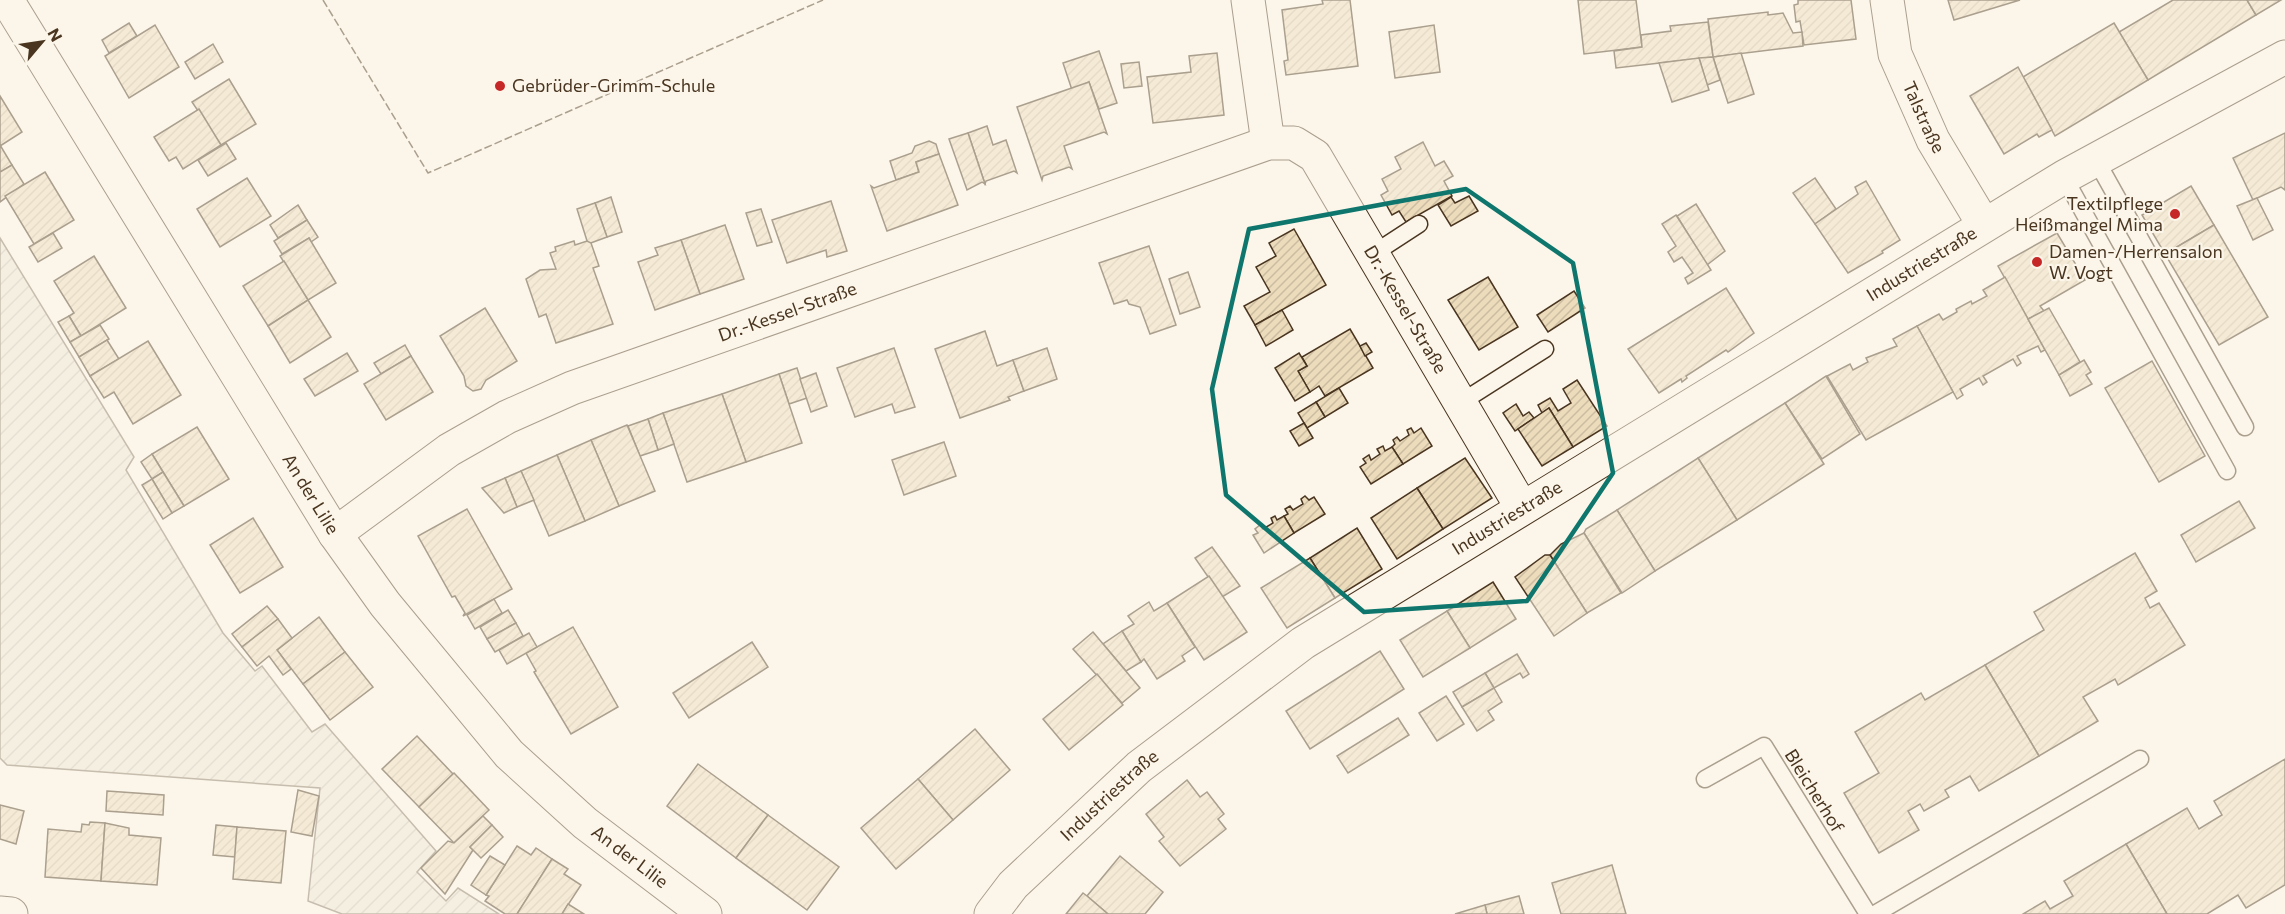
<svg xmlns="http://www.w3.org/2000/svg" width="2285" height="914" viewBox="0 0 2285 914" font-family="Commissioner,sans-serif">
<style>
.garden{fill:url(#garden-furrows);stroke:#887966;stroke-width:1.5}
.building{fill:url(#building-hatch);stroke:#4a3520;stroke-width:1.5}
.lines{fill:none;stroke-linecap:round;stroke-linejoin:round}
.service-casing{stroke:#4a3520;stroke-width:19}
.minor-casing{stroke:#4a3520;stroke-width:35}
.tertiary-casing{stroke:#4a3520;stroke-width:35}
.service{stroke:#fbf6e9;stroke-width:16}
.minor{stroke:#fbf6e9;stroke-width:33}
.tertiary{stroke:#fbf6e9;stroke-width:33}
.fence{stroke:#4a3520;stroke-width:1.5;stroke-dasharray:8 3;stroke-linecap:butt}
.marked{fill:none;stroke:#0f766e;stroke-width:4.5;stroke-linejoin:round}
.poi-dot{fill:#c62828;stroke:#fbf6e9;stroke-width:2}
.labels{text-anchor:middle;stroke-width:4.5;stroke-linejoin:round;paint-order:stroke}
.poi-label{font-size:18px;fill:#4a3520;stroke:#fbf6e9;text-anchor:start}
.street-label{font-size:18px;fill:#4a3520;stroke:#fbf6e9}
</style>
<defs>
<pattern id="garden-furrows" width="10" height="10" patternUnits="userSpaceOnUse" patternTransform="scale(1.5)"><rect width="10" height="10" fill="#ede6d9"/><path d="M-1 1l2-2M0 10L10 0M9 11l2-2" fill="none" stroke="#cdc6ba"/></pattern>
<pattern id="building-hatch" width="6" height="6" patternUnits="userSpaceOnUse" patternTransform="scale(1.5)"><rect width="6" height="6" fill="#ecdcbc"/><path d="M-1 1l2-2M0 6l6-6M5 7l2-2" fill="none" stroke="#ccbda1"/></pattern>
</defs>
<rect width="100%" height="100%" fill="#fbf6e9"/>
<!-- garden -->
<polygon class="garden" points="0,238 134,457 126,470 223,633 255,671 262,666 312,732 325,724 436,851 417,872 446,901 458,888 499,914 342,914 308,901 320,788 7,765 0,758"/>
<!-- building -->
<g class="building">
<polygon points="1322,0 1350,0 1358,66 1286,75 1284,61 1288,60 1282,10 1323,4"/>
<polygon points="1578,0 1636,0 1642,47 1584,54"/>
<polygon points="1798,0 1851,0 1856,39 1804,45 1800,21 1796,22 1794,5 1798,4"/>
<polygon points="1948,0 2020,0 1954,20"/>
<polygon points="2173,0 2247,0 2256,15 2148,80 2119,32"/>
<polygon points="2247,0 2281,0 2256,15"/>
<polygon points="1768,12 1768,15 1783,13 1793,33 1802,32 1803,46 1713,57 1708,19"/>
<polygon points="1708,22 1713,57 1616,68 1614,51 1642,47 1641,35 1671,31 1670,26"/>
<polygon points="129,23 137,36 109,53 102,40"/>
<polygon points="2114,23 2148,80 2055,136 2023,77"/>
<polygon points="155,25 179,67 129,98 105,56"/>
<polygon points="1434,25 1440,72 1395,78 1389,32"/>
<polygon points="213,44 223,62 195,79 185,62"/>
<polygon points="1099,51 1117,103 1099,109 1089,82 1072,90 1063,63"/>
<polygon points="1217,53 1224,115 1153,123 1147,77 1191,72 1189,56"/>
<polygon points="1741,53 1754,94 1728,103 1713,57"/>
<polygon points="1713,57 1720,80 1707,85 1699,58"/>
<polygon points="1699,58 1709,90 1672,102 1659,63"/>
<polygon points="1139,62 1142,86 1124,88 1121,64"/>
<polygon points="2018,67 2052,130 2039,137 2037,134 2004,154 1970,96"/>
<polygon points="229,79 256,124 221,145 192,102"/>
<polygon points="1089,82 1107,134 1104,132 1064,146 1072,169 1069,167 1043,176 1042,180 1017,107"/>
<polygon points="0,96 22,132 0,146"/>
<polygon points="199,109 221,145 183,169 176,157 169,161 154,137"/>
<polygon points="987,126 993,145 1006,140 1017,173 1014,171 986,181 985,184 968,133"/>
<polygon points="968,133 985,184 982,182 967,190 949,139"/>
<polygon points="2285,133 2285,190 2281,187 2253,200 2233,158"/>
<polygon points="929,141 936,144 939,154 916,162 919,172 896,180 890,161 912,153 915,146"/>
<polygon points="1423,142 1435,166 1444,161 1453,176 1444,181 1452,196 1406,222 1399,211 1392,215 1381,195 1388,191 1382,179 1401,169 1395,157"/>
<polygon points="226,143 236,159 208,176 198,160"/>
<polygon points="0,145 12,165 0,172"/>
<polygon points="939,154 958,205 887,231 871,186 874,188 919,172 916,162"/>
<polygon points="12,165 24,184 0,202 0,172"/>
<polygon points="45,172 74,220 34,244 5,196"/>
<polygon points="247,178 271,216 220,247 197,209"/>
<polygon points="1815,178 1836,209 1815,224 1793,193"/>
<polygon points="1866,181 1900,240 1882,251 1883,253 1848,273 1815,224 1858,194 1855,187"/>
<polygon points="2191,186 2214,225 2165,254 2142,215"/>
<polygon points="1469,196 1478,211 1451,226 1438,205 1451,197 1455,203"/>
<polygon points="611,197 622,232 607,237 595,203"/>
<polygon points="2257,198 2273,230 2253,240 2237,206"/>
<polygon points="831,201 847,251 827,257 826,250 787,263 772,220"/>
<polygon points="595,203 607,237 588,244 577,209"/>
<polygon points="1696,204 1725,251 1707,265 1677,216"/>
<polygon points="298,205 307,220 278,238 270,225"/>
<polygon points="761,209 772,242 757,246 746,213"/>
<polygon points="1676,215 1711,270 1688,284 1685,278 1693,273 1682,257 1674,262 1668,252 1676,246 1662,224"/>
<polygon points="307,220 318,237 311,242 309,238 282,254 274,241"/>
<polygon points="725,225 744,279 700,294 681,240"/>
<polygon points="2214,225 2268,317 2219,345 2165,254"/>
<polygon points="1294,229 1326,285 1255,325 1244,306 1270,292 1256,267 1276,256 1269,243"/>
<polygon points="53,233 62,248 38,262 29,247"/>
<polygon points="2057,233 2085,280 2040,306 2044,311 2028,319 1998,266"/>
<polygon points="309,238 336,283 308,300 280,256"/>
<polygon points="681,240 700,294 655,310 638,262 658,255 655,248"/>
<polygon points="574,241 575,245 587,241 591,243 599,266 593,268 613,324 556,343 546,314 539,317 526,279 540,270 556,269 550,253 556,251 555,247"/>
<polygon points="1149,246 1176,325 1150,334 1140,307 1129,304 1127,300 1114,304 1099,263"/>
<polygon points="94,256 126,308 81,336 69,316 74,313 54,281"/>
<polygon points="284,261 308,300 268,326 243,286"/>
<polygon points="1188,272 1200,307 1180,314 1169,279"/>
<polygon points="1488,277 1518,327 1479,350 1448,300"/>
<polygon points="2005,277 2045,350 2041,352 2038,346 2017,356 2021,363 2017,366 2013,359 1983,376 1987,382 1983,385 1979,378 1960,389 1963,395 1957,399 1917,326 1939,314 1943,320 1957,312 1956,309 1971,301 1972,304 1987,296 1983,290"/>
<polygon points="1726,288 1754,333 1728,352 1726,350 1686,376 1687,378 1682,382 1681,379 1659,393 1628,349"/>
<polygon points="1574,291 1585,308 1548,332 1537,315"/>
<polygon points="308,300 331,337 290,363 268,326"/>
<polygon points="485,308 517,361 486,380 481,389 473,391 466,386 464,376 440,336"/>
<polygon points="2049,308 2080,362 2059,375 2028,319"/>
<polygon points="1282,310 1293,330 1266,346 1255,325"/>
<polygon points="69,316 81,336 70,342 58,322"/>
<polygon points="100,325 109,339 79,357 70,342"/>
<polygon points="1917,326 1953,392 1866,440 1827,376 1850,364 1853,370 1868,362 1866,358 1897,346 1893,339"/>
<polygon points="1350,329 1373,368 1325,396 1319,386 1310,392 1298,371 1307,366 1302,357"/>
<polygon points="985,331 997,366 1013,360 1024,391 1008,397 1010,400 960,418 935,349"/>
<polygon points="107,340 119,359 90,376 79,357"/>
<polygon points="148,341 181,395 133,424 114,392 104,398 90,376"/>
<polygon points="1366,343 1372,352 1365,356 1360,346"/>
<polygon points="405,345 411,356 381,374 374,363"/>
<polygon points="894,348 915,407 895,413 892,404 855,417 837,368"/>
<polygon points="1047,348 1057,379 1024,391 1013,360"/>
<polygon points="347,353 358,371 315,396 304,379"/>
<polygon points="1299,353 1307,366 1298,371 1310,392 1295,401 1275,368"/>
<polygon points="411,356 433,392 386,420 364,384"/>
<polygon points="2084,360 2091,372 2086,375 2092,384 2070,396 2059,375"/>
<polygon points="2152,361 2205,456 2159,482 2105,388"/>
<polygon points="797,368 807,398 789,404 779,374"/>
<polygon points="816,373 827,406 811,412 800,379"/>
<polygon points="779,374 802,443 746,462 722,394"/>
<polygon points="1826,376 1860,434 1822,459 1785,403"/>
<polygon points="1577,380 1607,426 1573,447 1549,408 1542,413 1538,405 1550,398 1558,411 1571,403 1563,389"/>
<polygon points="1339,388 1348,403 1325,417 1316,402"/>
<polygon points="722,394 746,462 687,482 663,413"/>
<polygon points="1316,402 1325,417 1307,428 1298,413"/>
<polygon points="1785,403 1824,464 1737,520 1698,458"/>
<polygon points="1516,404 1523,416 1529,412 1534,418 1515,431 1503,413"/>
<polygon points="1549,408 1573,447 1542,466 1518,429"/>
<polygon points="663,413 674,444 658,450 648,419"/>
<polygon points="648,419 658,450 640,456 628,426"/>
<polygon points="1304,423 1313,438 1299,446 1290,431"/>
<polygon points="627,425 655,491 619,506 591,440"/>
<polygon points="197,427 229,479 184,506 152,454"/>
<polygon points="1411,428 1414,433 1421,428 1432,446 1403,464 1392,447 1395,444 1393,440 1397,437 1400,441 1409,435 1407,430"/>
<polygon points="591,440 619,506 585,521 557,455"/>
<polygon points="944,442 956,476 904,495 892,460"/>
<polygon points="1383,446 1385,451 1392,447 1403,464 1371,484 1360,467 1366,463 1363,459 1369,455 1371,460 1380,454 1377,449"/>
<polygon points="152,454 163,472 152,479 141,462"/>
<polygon points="557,455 585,521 549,536 521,471"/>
<polygon points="1465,458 1492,498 1443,529 1417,488"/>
<polygon points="1698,458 1737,520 1655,571 1617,510"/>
<polygon points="521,471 534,500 517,507 505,478"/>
<polygon points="163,472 184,506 172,513 152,479"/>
<polygon points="505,478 517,507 504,513 482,488"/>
<polygon points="152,479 172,513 163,519 142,485"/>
<polygon points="1417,488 1443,529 1397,559 1371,518"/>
<polygon points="1305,496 1309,500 1314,497 1325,514 1294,533 1284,516 1288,514 1285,509 1290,506 1293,510 1303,504 1301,499"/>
<polygon points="2239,501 2255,528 2196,562 2181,535"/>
<polygon points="467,509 512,589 463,616 465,613 455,596 452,597 418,536"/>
<polygon points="1617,510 1655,571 1622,593 1584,533 1586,529"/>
<polygon points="1275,516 1277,520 1284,516 1294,533 1264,553 1253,535 1258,533 1255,529 1260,525 1263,529 1273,523 1271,518"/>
<polygon points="253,518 283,567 240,593 210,545"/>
<polygon points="1357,528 1382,569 1335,598 1310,558"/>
<polygon points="1584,533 1621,593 1587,613 1550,555 1561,544"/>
<polygon points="1212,547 1240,586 1222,597 1195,558"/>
<polygon points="2135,553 2157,591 2145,598 2150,608 2159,603 2185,645 2118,685 2115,679 2083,697 2098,721 2039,756 1985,665 2044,630 2034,612"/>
<polygon points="1545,555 1550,555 1587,613 1554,636 1515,577"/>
<polygon points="1310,558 1335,598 1287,628 1261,588"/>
<polygon points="1209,576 1247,632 1204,660 1167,603"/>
<polygon points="1493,582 1516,619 1470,648 1447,611"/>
<polygon points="494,599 502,613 475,629 467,615"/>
<polygon points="1149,602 1154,611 1167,603 1195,647 1182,656 1185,661 1157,679 1144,659 1141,662 1122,631 1134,624 1128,616"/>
<polygon points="267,606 278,619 242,647 232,634"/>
<polygon points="508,610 516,623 487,639 480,627"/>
<polygon points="1447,611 1470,648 1423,677 1400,640"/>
<polygon points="319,617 345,652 303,684 277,650"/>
<polygon points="278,619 292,638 277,650 291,669 283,675 269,656 257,666 242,647"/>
<polygon points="516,623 523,636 495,652 487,639"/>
<polygon points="573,627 618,707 571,734 534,672 536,671 526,653"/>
<polygon points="1122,631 1141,662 1126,671 1103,644"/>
<polygon points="1093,632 1140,688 1122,703 1073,649"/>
<polygon points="529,633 537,647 507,664 499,650"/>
<polygon points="752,642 768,667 689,718 673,693"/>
<polygon points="1380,651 1404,689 1310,749 1286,711"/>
<polygon points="345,652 373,687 330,720 303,684"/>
<polygon points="1517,654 1529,674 1523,678 1520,673 1494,688 1485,673"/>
<polygon points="1985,665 2039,756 1979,791 1970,776 1945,790 1949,797 1924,811 1920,804 1908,811 1919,830 1879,853 1844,793 1879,773 1855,732 1921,693 1925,700"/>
<polygon points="1485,673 1494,688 1462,707 1453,692"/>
<polygon points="1097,674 1123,705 1069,750 1043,719"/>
<polygon points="1494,688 1502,702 1488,711 1494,720 1477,731 1462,707"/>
<polygon points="1446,696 1464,724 1437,741 1419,713"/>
<polygon points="1398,718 1409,735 1348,773 1337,756"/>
<polygon points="975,729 1010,770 953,820 918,779"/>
<polygon points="417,736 453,774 419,807 382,769"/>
<polygon points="2285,759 2285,885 2246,908 2238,895 2207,914 2167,914 2126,844 2187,808 2199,829 2222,815 2214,801"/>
<polygon points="698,764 768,815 736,858 667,806"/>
<polygon points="454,773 489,810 454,843 419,807"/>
<polygon points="918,779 953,820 896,869 861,828"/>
<polygon points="1187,780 1200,797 1207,792 1224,814 1218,819 1226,829 1180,866 1159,841 1164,837 1146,814"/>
<polygon points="298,790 319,796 312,836 291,832"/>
<polygon points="107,791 164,795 163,815 106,811"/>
<polygon points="0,805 24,811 16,844 0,839"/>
<polygon points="768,815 839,867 807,910 736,858"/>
<polygon points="483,816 492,825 470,847 473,850 445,894 421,868 448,841 454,843"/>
<polygon points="90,822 105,823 101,881 45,877 48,829 81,832 82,824 89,825"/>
<polygon points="105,823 129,828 129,835 161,838 157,885 101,881"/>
<polygon points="216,825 237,827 235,857 213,855"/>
<polygon points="492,825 503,837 481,858 470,847"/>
<polygon points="237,827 286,831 281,883 233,879"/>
<polygon points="2126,844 2167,914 2023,914 2045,901 2050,909 2073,896 2064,881"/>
<polygon points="517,846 531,855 536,848 552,859 517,914 505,914 485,901 489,896 486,895"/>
<polygon points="490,856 505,865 486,895 471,885"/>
<polygon points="1120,856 1163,892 1145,914 1108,914 1087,896"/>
<polygon points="552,859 568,869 564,874 581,885 562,914 517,914"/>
<polygon points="1612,865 1626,914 1561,914 1552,883"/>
<polygon points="1083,893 1087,896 1108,914 1066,914"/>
<polygon points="1519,896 1524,914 1487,914 1485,905"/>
<polygon points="568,904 584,914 562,914"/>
<polygon points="1485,905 1487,914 1455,914"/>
</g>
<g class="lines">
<!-- service casing -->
<g class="service-casing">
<g id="service">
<polyline points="2096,160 2245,427"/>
<polyline points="2064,177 2227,471"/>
<polyline points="1373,254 1419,224"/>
<polyline points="1460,403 1545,349"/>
<polyline points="1705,779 1764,746 1868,914"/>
<polyline points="1875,914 2140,759"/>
</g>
</g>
<!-- minor casing -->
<g class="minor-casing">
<g id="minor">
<path id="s1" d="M7,0L335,534L385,604L509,754L585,823L705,914"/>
<polyline points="1248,0 1268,143"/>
<path id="s2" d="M1887,0L1895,54L1933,140L1984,225"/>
<path id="s3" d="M335,534L449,450L507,417L572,388L1268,143H1294L1315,156L1522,508"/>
<polyline points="0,913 11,914"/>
</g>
</g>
<!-- tertiary casing -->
<g class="tertiary-casing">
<g id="tertiary">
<path id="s4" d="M991,914L1013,885L1139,767L1303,643L2064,177L2285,57"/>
</g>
</g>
<!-- service -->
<use href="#service" class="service"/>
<!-- minor -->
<use href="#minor" class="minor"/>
<!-- tertiary -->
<use href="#tertiary" class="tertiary"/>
<!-- fence -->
<polyline class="fence" points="323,0 428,173 823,0"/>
</g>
<!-- marked area -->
<path d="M0 0H2285V914H0ZM1466,189L1573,263L1613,473L1527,601L1364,612L1226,495L1212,389L1249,229Z" fill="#fbf6e9" fill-opacity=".55" fill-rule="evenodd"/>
<path class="marked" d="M1466,189L1573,263L1613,473L1527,601L1364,612L1226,495L1212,389L1249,229Z"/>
<!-- markers -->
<g class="poi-dot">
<circle cx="500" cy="86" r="6"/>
<circle cx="2175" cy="214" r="6"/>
<circle cx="2037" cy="262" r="6"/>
</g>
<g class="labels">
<!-- poi labels -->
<g class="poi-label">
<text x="512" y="92">Gebrüder-Grimm-Schule</text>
<text x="2163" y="210" text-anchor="end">Textilpflege<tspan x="2163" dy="21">Heißmangel Mima</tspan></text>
<text x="2049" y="258">Damen-/Herrensalon<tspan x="2049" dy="21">W. Vogt</tspan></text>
</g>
<!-- street labels -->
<g class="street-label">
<text dy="6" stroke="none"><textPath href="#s2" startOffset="124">Talstraße</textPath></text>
<text dy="6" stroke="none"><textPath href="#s4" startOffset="1140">Industriestraße</textPath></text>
<text dy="6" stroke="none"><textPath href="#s3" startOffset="1246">Dr.-Kessel-Straße</textPath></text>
<text dy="6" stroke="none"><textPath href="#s3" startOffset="508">Dr.-Kessel-Straße</textPath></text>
<text dy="6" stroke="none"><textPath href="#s1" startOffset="580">An der Lilie</textPath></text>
<text dy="6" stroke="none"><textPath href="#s4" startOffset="654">Industriestraße</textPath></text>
<text transform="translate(1814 791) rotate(58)" y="6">Bleicherhof</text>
<text dy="6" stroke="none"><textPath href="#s4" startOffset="168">Industriestraße</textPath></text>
<text dy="6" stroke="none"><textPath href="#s1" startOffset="1066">An der Lilie</textPath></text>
</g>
</g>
<!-- north arrow -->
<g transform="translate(42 42) rotate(61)" stroke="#fbf6e9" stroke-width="4.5" paint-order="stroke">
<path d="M0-4.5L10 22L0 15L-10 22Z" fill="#4a3520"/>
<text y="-9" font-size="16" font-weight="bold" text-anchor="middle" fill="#4a3520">N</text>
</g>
</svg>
